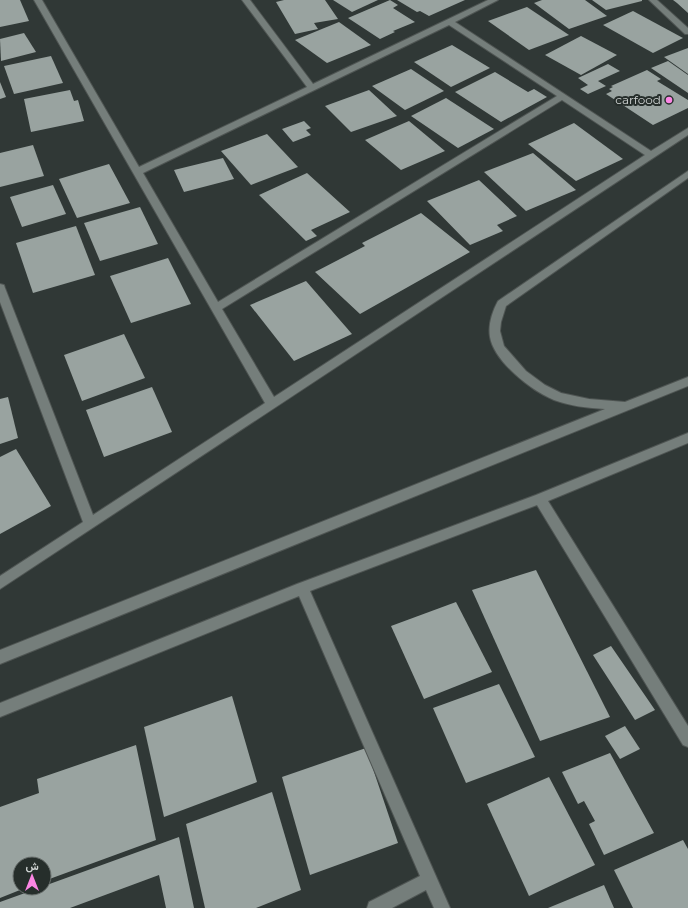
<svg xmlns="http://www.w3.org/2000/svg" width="688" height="908" viewBox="0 0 688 908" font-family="Montserrat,Vazirmatn,sans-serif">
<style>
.building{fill:#99a3a0}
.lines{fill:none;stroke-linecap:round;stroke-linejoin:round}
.street-casing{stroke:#4f5553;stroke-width:2}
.street{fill:#757e7b;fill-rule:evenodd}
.poi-dot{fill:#fc86e4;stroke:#262e2b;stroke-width:1.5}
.labels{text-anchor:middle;stroke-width:4;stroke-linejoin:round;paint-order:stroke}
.far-poi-label{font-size:12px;fill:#cfd3d2;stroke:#262e2b;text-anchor:end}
</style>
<rect width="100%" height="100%" fill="#303836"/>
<!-- building -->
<g class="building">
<polygon points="0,0 20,0 29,21 0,27"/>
<polygon points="284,0 325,0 338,19 314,23 318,29 295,34 276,2"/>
<polygon points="333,0 378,0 352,12"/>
<polygon points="390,0 398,5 393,8 415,22 393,31 395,32 380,39 348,18"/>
<polygon points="397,0 465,0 429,16 420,11 417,12"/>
<polygon points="542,0 585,0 607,16 569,29 534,3"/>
<polygon points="592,0 642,0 642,1 606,10"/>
<polygon points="673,0 688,0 688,13 677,3"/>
<polygon points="527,7 569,35 529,50 488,21"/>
<polygon points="633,11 683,38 653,53 603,25"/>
<polygon points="339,22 371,45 327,63 295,40"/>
<polygon points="24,33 36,52 1,61 0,39"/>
<polygon points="581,36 617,55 581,75 545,55"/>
<polygon points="452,45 490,68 451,87 414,62"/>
<polygon points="688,48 688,74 664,57"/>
<polygon points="51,56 63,83 14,94 4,66"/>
<polygon points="668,61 688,75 688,93 651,68"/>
<polygon points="608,64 620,71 598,81 606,86 588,94 580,89 588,85 578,78"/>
<polygon points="411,69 444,91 405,110 372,86"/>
<polygon points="647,70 661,79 657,81 688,100 688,108 653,125 606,94 612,91 609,89 613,87 611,86"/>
<polygon points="495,72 528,92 534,89 547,97 501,122 455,92"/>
<polygon points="0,82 6,97 0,99"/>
<polygon points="70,90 74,101 78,100 84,121 31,132 24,99"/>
<polygon points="369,90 397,116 351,132 325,106"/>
<polygon points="446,98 494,129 458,148 411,116"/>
<polygon points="304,121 311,128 306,130 311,135 293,142 282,129"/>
<polygon points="409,121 445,151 401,170 365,140"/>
<polygon points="574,123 623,159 576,181 528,144"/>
<polygon points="267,134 298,167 251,185 221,151"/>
<polygon points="33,145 44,176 0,187 0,153"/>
<polygon points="533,153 576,190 526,211 484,172"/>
<polygon points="223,158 234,179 184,192 174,170"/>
<polygon points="109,164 130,203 77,218 59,179"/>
<polygon points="307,173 350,212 311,230 317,236 306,241 259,195"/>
<polygon points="479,180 517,216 497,225 503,231 470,245 427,201"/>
<polygon points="53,185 66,214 22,227 10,197"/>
<polygon points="140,207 158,244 100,261 84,223"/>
<polygon points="421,213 470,252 360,314 315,272 365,246 362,243"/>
<polygon points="76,226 95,275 33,293 16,243"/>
<polygon points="168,258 191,304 131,323 110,276"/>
<polygon points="306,281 352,334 294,361 250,305"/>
<polygon points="124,334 145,378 82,401 64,355"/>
<polygon points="152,387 172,432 104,457 86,410"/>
<polygon points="8,397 18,438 0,444 0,399"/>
<polygon points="16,449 51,506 0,534 0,457"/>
<polygon points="536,570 610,717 540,741 472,590"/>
<polygon points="456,602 492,672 424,699 391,626"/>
<polygon points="611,646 655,710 635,720 593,655"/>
<polygon points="499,684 535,757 466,783 433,708"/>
<polygon points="232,696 257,782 164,817 144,727"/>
<polygon points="625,726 640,749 620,759 605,736"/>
<polygon points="136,745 156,840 44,881 44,864 20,864 20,888 25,888 0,898 0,807 39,793 37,779"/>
<polygon points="366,748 398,843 310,875 282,777"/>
<polygon points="610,753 654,833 604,855 589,824 595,821 584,801 578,804 562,772"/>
<polygon points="549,777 595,865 529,896 487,804"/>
<polygon points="272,792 301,890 256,908 205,908 186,824"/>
<polygon points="179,837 194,908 166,908 159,875 70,908 0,908 0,902 39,888 44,888 44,886"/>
<polygon points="683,840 688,849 688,908 633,908 614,870"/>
<polygon points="604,885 614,908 548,908"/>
</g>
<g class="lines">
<!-- street casing -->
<g class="street-casing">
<g id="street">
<path d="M34,0H42L139,167L307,87L242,0H250L313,84L488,0H498L455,22L651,151L688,128V135L0,589V576L83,522L0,302V284L4,285L5,288L93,515L265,403ZM449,25L557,96L218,302L143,173ZM562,100L645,155L274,397L222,309Z"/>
<polygon points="649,0 657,0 688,28 688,34 685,34"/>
<path d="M688,171V178L506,306L501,322L500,331L504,346L526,371L545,385L561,393L589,399L625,402L688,377V386L0,664V650L605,409C588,408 570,406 554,400C531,391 494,361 490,337C488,325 492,312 498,301Z"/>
<polygon points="688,433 688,443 548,501 688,726 688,747 683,745 537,505 310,591 450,908 434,908 426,890 392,908 367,908 369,902 420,876 299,596 0,717 0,703 297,584 536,495"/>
</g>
</g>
<!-- street -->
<use href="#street" class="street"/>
</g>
<!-- markers -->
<circle class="poi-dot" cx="669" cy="100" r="4"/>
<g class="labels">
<!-- far-poi labels -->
<g class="far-poi-label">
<text x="661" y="104">carfood</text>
</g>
</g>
<!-- north arrow -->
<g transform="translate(32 876)"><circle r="19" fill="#262e2b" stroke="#6a706e"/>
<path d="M0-3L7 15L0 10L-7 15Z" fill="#fc86e4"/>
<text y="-6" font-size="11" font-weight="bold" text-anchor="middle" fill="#cfd3d2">ش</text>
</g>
</svg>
